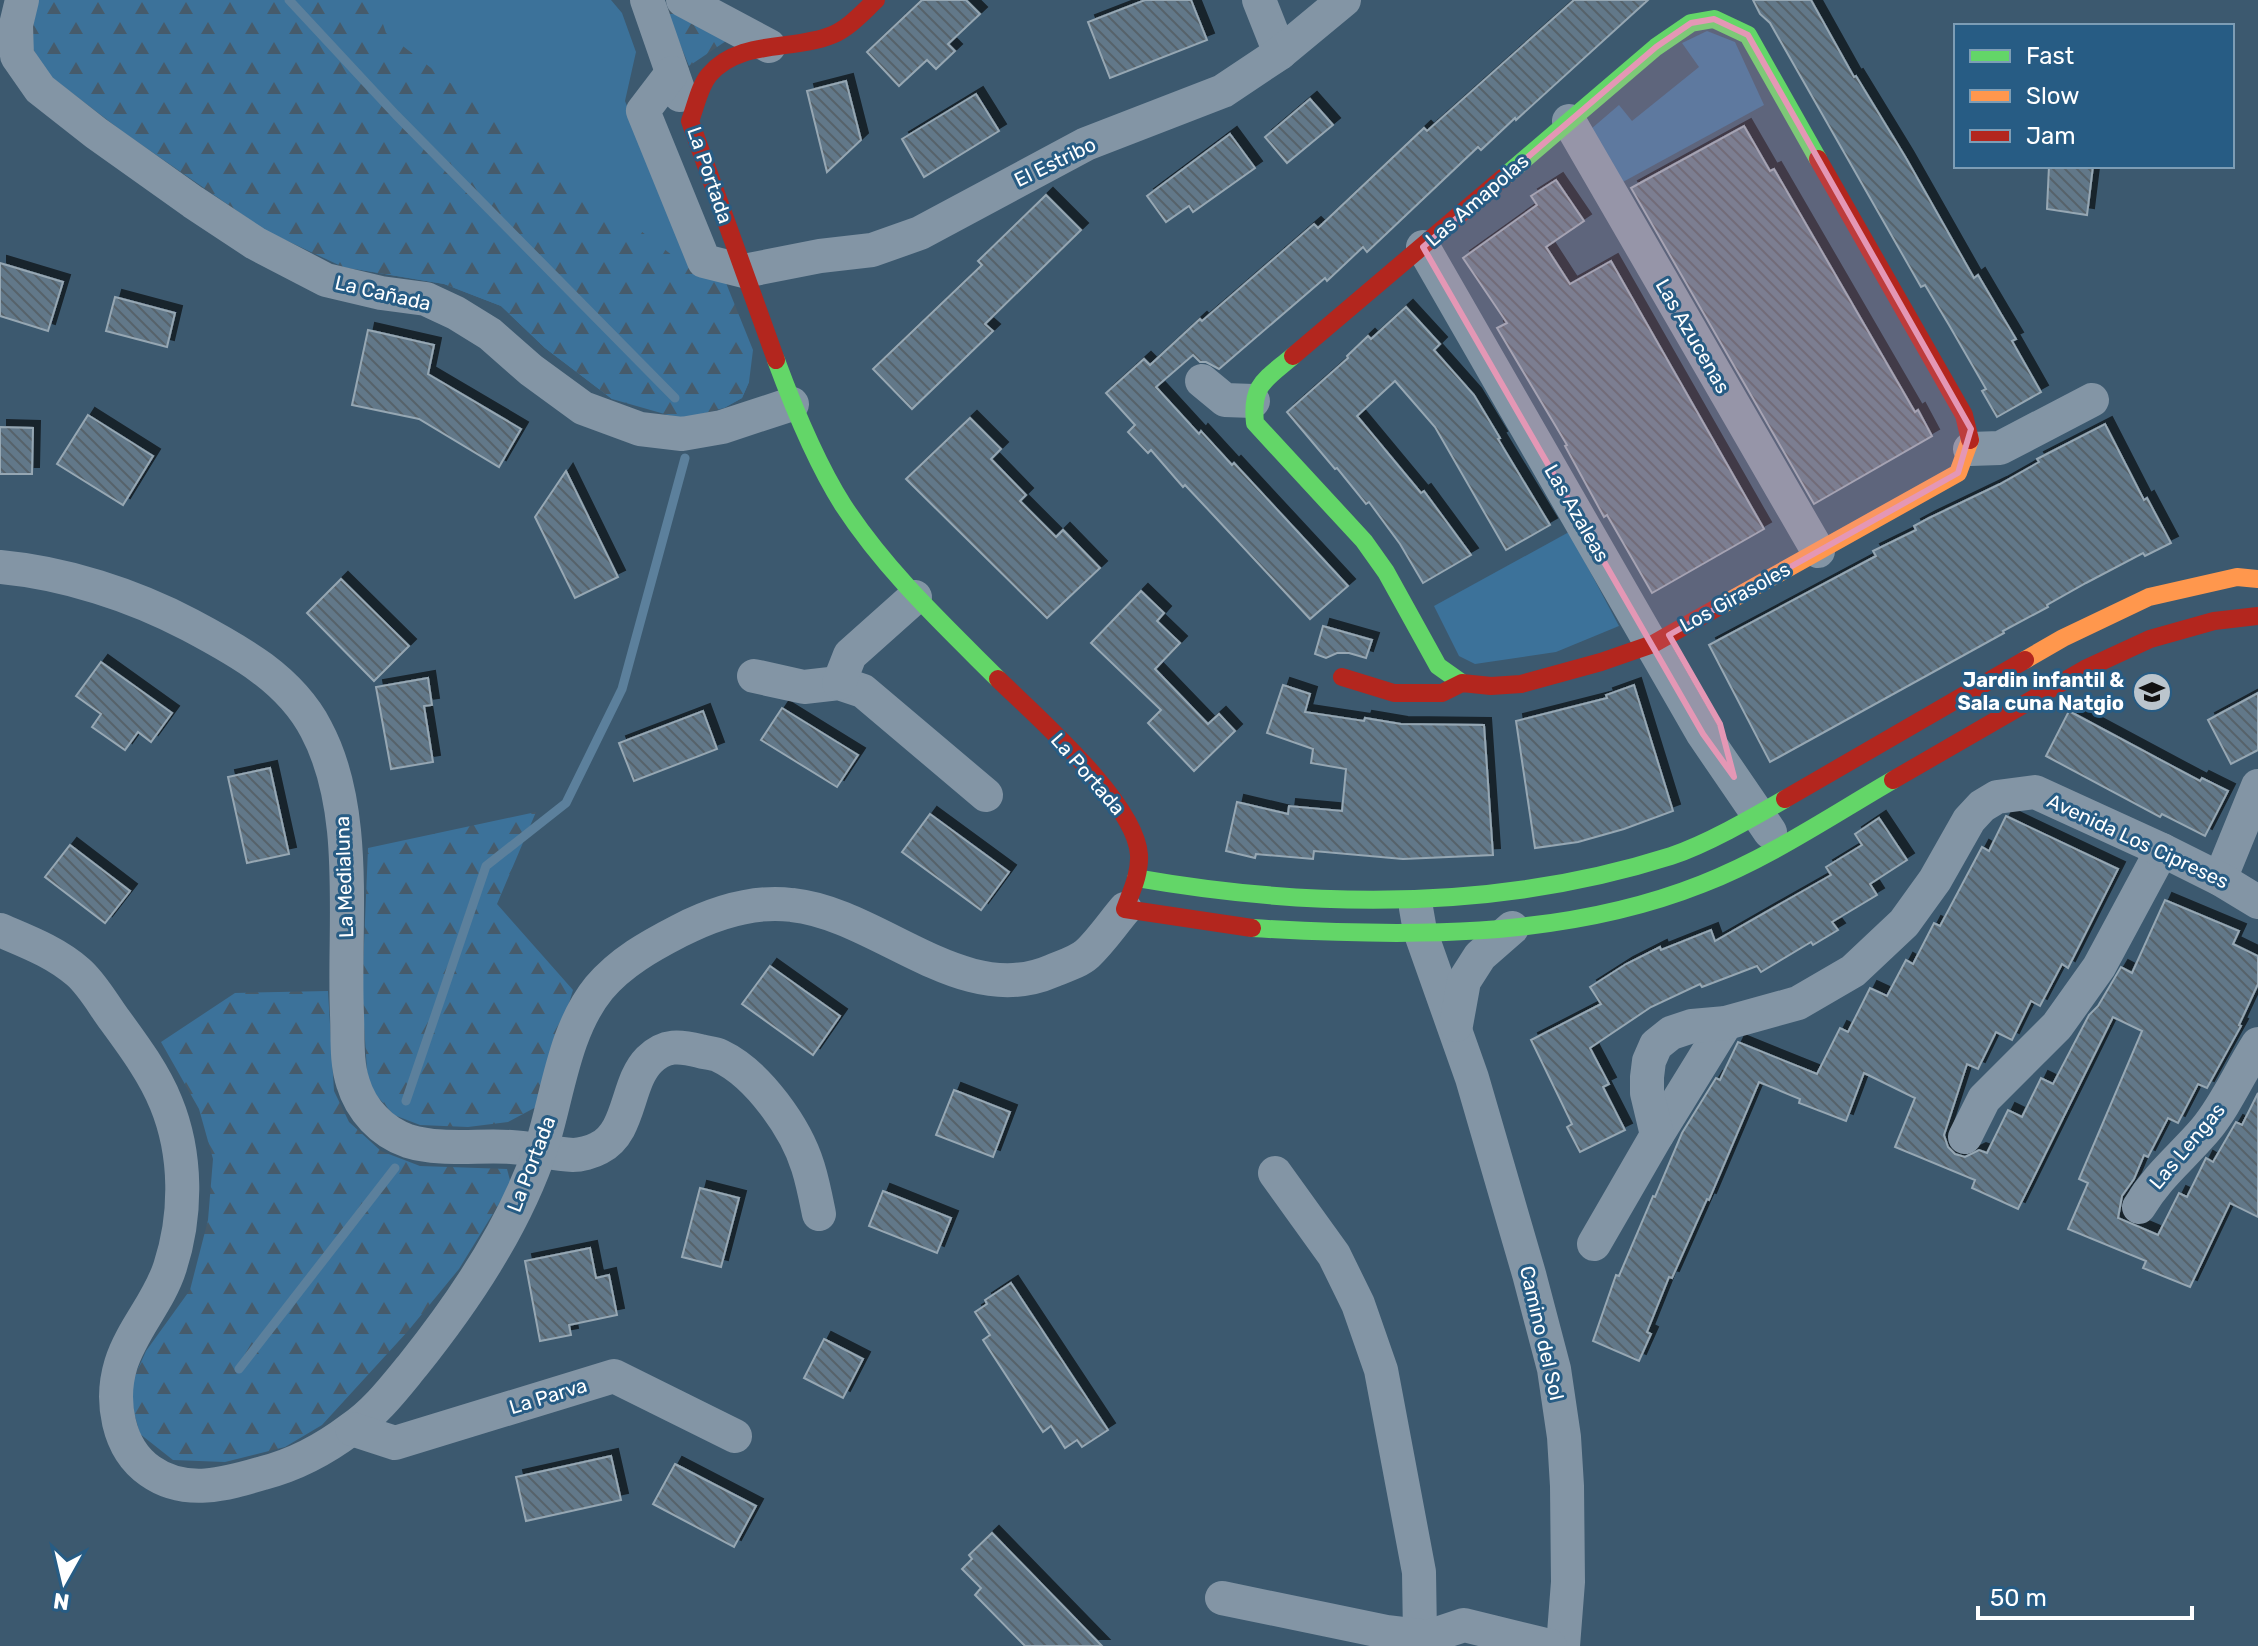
<svg xmlns="http://www.w3.org/2000/svg" width="2258" height="1646" viewBox="0 0 2258 1646" font-family="Rubik,sans-serif">
<style>
.green{fill:#3c729a}
.forest{fill:url(#forest-firs)}
.lines{fill:none;stroke-linecap:round;stroke-linejoin:round}
.stream{stroke:#5c809c;stroke-width:9}
.building{fill:url(#building-back-hatch);stroke:#96a7b3;stroke-width:2;filter:url(#shadow)}
.street{stroke:#8395a5;stroke-width:34}
.fast{stroke:#63d668;stroke-width:18}
.slow{stroke:#ff974d;stroke-width:18}
.jam{stroke:#b3261e;stroke-width:18}
.marked{fill:#e497b5;fill-opacity:0.2;stroke:#e497b5;stroke-width:6;stroke-linejoin:round}
.labels{text-anchor:middle;stroke-width:6;stroke-linejoin:round;paint-order:stroke}
.street-label{font-size:20px;fill:#fff;stroke:#275c84}
.poi-label{font-size:20px;font-weight:bold;fill:#fff;stroke:#275c84;text-anchor:end}
</style>
<defs>
<pattern id="forest-firs" width="22" height="20" patternUnits="userSpaceOnUse" patternTransform="scale(2)"><rect width="22" height="20" fill="#3c729a"/><path d="M5 1l3.5 6h-7zM16 11l3.5 6h-7z" fill="#465b6b"/></pattern>
<pattern id="building-back-hatch" width="6" height="6" patternUnits="userSpaceOnUse" patternTransform="scale(2)"><rect width="6" height="6" fill="#627889"/><path d="M-1 5l2 2M0 0l6 6M5-1l2 2" fill="none" stroke="#57626a"/></pattern>
<filter id="shadow"><feDropShadow dx="7" dy="-7" stdDeviation="0" flood-color="#0009"/></filter>
</defs>
<rect width="100%" height="100%" fill="#3c596f"/>
<!-- green -->
<g class="green">
<polygon points="38,0 611,0 622,13 636,52 625,101 695,273 749,382 742,398 724,408 612,399 545,348 501,306 444,284 343,267"/>
<polygon points="1707,31 1735,42 1764,105 1621,183 1591,129 1619,105 1632,121 1699,67 1682,43"/>
<polygon points="1569,532 1619,626 1556,652 1475,664 1459,656 1434,606"/>
</g>
<!-- forest -->
<g class="forest">
<polygon points="38,0 375,0 386,33 695,273 724,278 753,350 749,382 742,398 724,408 682,419 612,399 545,348 501,306 444,284 343,267 266,231 123,132 46,73 30,43"/>
<polygon points="664,6 729,39 689,66"/>
<polygon points="536,812 497,904 573,990 538,1106 508,1122 468,1127 420,1125 394,1115 368,1086 362,993 368,848"/>
<polygon points="328,991 334,1091 349,1122 381,1151 420,1166 507,1169 511,1184 459,1269 408,1331 322,1425 285,1447 225,1462 173,1460 140,1434 128,1391 146,1351 190,1290 208,1220 213,1159 199,1109 161,1042 235,993"/>
</g>
<g class="lines">
<!-- stream -->
<g class="stream">
<polyline points="289,0 396,115 675,398"/>
<polyline points="406,1101 486,866 566,803 622,689 685,458"/>
<polyline points="239,1369 395,1168"/>
</g>
</g>
<!-- building -->
<g class="building">
<polygon points="922,0 966,0 980,14 948,44 955,51 936,69 927,60 899,86 867,52"/>
<polygon points="1145,0 1191,0 1207,40 1110,78 1088,22"/>
<polygon points="1574,0 1648,0 1516,120 1515,118 1481,150 1478,147 1367,252 1363,247 1327,281 1325,278 1219,369 1206,362 1200,362 1193,355 1156,387 1199,434 1201,431 1232,465 1234,463 1348,586 1310,619 1216,518 1185,485 1183,487 1151,450 1148,453 1128,432 1135,425 1106,393 1144,359 1150,365 1200,319 1202,321 1314,224 1318,228 1424,128 1427,131"/>
<polygon points="1753,0 1811,0 1854,77 1856,76 1906,158 1974,278 1978,275 2001,314 2016,339 2012,341 2041,392 1997,417 1982,391 1986,389 1949,325 1925,285 1921,287 1770,23 1760,14"/>
<polygon points="846,81 861,140 827,172 807,91"/>
<polygon points="976,94 999,131 924,177 902,139"/>
<polygon points="1310,99 1333,125 1287,163 1265,137"/>
<polygon points="1744,126 1770,171 1774,169 1915,412 1918,410 1932,436 1814,504 1631,188"/>
<polygon points="1230,134 1255,168 1193,212 1189,206 1166,222 1147,196"/>
<polygon points="2049,166 2093,166 2087,215 2047,209"/>
<polygon points="1556,180 1584,221 1546,247 1570,284 1611,261 1764,529 1652,593 1607,515 1604,517 1565,446 1567,445 1497,328 1507,323 1463,258 1537,205 1531,196"/>
<polygon points="1046,195 1081,230 985,324 993,331 912,409 873,369 982,265 978,261"/>
<polygon points="0,263 63,282 48,331 0,316"/>
<polygon points="115,297 175,313 167,347 106,331"/>
<polygon points="1406,307 1440,344 1434,350 1474,395 1500,438 1498,439 1550,525 1506,550 1435,427 1395,381 1357,416 1421,493 1424,491 1471,555 1423,583 1400,544 1369,502 1366,504 1337,468 1335,469 1287,412 1348,358 1347,356 1368,336 1371,339"/>
<polygon points="368,330 434,345 428,374 521,429 499,467 419,419 352,405"/>
<polygon points="88,415 153,456 123,505 57,464"/>
<polygon points="970,418 1001,449 991,459 1026,495 1020,501 1056,537 1063,530 1100,568 1047,618 906,479"/>
<polygon points="2105,424 2144,500 2147,498 2171,543 2145,556 2143,553 2086,583 2047,605 2048,607 2003,631 2004,633 1770,762 1709,645 1876,556 1873,551 1916,530 1914,526 1929,518 2000,484 2039,462 2037,459"/>
<polygon points="0,427 33,428 32,474 0,474"/>
<polygon points="566,471 618,577 575,598 535,517"/>
<polygon points="341,579 409,646 374,681 307,613"/>
<polygon points="1141,591 1164,613 1157,621 1180,643 1155,669 1208,724 1219,714 1235,731 1194,771 1148,723 1161,710 1091,643"/>
<polygon points="1323,626 1372,640 1366,658 1349,653 1337,653 1326,658 1315,654"/>
<polygon points="101,662 172,713 151,742 138,732 125,750 92,727 101,714 76,696"/>
<polygon points="428,678 432,705 424,706 433,762 391,769 376,687"/>
<polygon points="1283,685 1310,694 1305,712 1364,721 1365,718 1401,724 1484,725 1493,855 1403,859 1314,851 1313,859 1256,854 1255,858 1226,851 1237,802 1288,814 1289,806 1342,811 1346,769 1311,763 1313,749 1267,733"/>
<polygon points="1634,685 1673,811 1624,829 1578,842 1535,848 1516,721 1607,698 1606,695"/>
<polygon points="2258,693 2258,750 2231,764 2208,720"/>
<polygon points="782,708 858,755 837,787 761,740"/>
<polygon points="703,711 717,749 634,781 619,743"/>
<polygon points="2069,711 2200,781 2202,778 2228,791 2205,836 2162,814 2160,817 2046,756"/>
<polygon points="270,768 289,854 247,863 228,777"/>
<polygon points="930,814 1009,872 981,910 902,852"/>
<polygon points="2006,816 2118,869 2068,968 2062,964 2040,1006 2031,1001 2012,1040 1996,1032 1978,1069 1967,1064 1944,1135 1948,1147 1955,1154 1965,1157 1979,1150 1987,1153 2008,1110 2022,1117 2041,1078 2053,1084 2089,1015 2098,1006 2121,967 2132,973 2165,900 2239,931 2233,944 2258,956 2258,984 2239,1025 2241,1026 2207,1088 2198,1084 2178,1123 2168,1118 2148,1157 2144,1155 2134,1179 2122,1196 2118,1218 2158,1235 2179,1193 2187,1197 2206,1158 2213,1162 2236,1122 2242,1125 2258,1093 2258,1217 2230,1203 2190,1287 2143,1268 2146,1261 2068,1229 2088,1183 2079,1179 2142,1031 2113,1017 2018,1209 1972,1188 1975,1180 1895,1147 1915,1098 1864,1073 1846,1121 1799,1103 1800,1099 1759,1082 1709,1200 1707,1199 1672,1278 1669,1277 1647,1332 1651,1334 1639,1361 1593,1341 1616,1275 1619,1276 1653,1196 1655,1197 1682,1133 1716,1078 1720,1080 1738,1042 1817,1074 1840,1028 1848,1032 1870,988 1887,996 1906,960 1913,964 1934,923 1940,926 1982,847 1989,851"/>
<polygon points="1879,818 1907,860 1870,884 1877,895 1832,922 1838,930 1813,945 1811,942 1761,972 1757,966 1702,987 1700,984 1651,1007 1590,1048 1609,1084 1603,1087 1625,1130 1580,1152 1567,1127 1572,1124 1531,1040 1601,1004 1590,987 1626,964 1660,947 1661,950 1711,930 1715,941 1831,875 1826,867 1862,845 1855,834"/>
<polygon points="70,845 130,891 105,923 45,877"/>
<polygon points="770,966 840,1016 813,1055 742,1004"/>
<polygon points="954,1090 1010,1112 993,1157 936,1135"/>
<polygon points="700,1188 739,1198 721,1267 682,1257"/>
<polygon points="883,1191 951,1218 937,1253 869,1226"/>
<polygon points="590,1248 596,1278 609,1275 617,1315 569,1325 571,1335 540,1341 525,1261"/>
<polygon points="1011,1283 1108,1430 1082,1447 1077,1440 1065,1448 1051,1426 1043,1432 983,1340 990,1335 975,1312 987,1304 985,1300"/>
<polygon points="824,1339 863,1359 843,1398 804,1378"/>
<polygon points="611,1456 621,1500 526,1521 516,1477"/>
<polygon points="675,1464 756,1506 734,1547 653,1504"/>
<polygon points="992,1533 1102,1646 1025,1646 975,1595 981,1588 962,1569 972,1559 969,1555"/>
</g>
<g class="lines">
<!-- street -->
<g class="street">
<polyline points="22,0 16,25 17,56 40,89 96,133 193,202 255,243 326,280 381,293 426,299 456,313 490,334 531,370 583,408 640,429 682,434 722,427 792,404"/>
<polyline points="647,0 680,95"/>
<polyline points="683,0 769,46"/>
<polyline points="1259,0 1280,53"/>
<polyline points="672,73 643,111 704,261 744,271 820,256 872,250 920,233 1086,144 1223,91 1280,53 1344,0"/>
<polyline points="1569,121 1818,551"/>
<polyline points="1423,247 1703,734 1770,832"/>
<polyline points="1202,381 1225,400 1253,401"/>
<polyline points="1970,449 2000,448 2092,400"/>
<path d="M0,567C65,573 133,595 190,625C239,651 290,679 316,729C360,811 343,924 347,1015C348,1037 346,1062 353,1083C361,1110 382,1132 408,1141C440,1151 478,1145 511,1147C532,1148 552,1154 573,1155C580,1155 592,1152 599,1148C631,1132 626,1083 649,1060C665,1044 680,1046 700,1051C706,1053 714,1053 720,1056C758,1074 796,1128 808,1167C813,1183 816,1199 819,1214"/>
<polyline points="754,676 804,687 839,683 863,691 986,795"/>
<polyline points="839,683 850,655 915,597"/>
<polyline points="2220,879 2258,786"/>
<polyline points="1416,908 1420,931 1472,1078 1529,1274 1554,1369 1564,1437 1567,1486 1568,1582 1563,1646"/>
<path d="M0,930C28,942 55,952 78,972C92,984 103,1004 114,1019C133,1045 154,1073 166,1103C187,1154 187,1215 170,1267C159,1302 132,1329 121,1364C110,1400 117,1448 150,1471C185,1496 226,1484 263,1473C294,1465 326,1448 351,1429C376,1412 394,1388 413,1365C465,1300 515,1226 542,1145C558,1094 564,1031 599,988C621,962 650,946 679,931C714,913 753,900 792,905C879,914 963,1010 1052,971C1064,966 1078,962 1087,954C1101,941 1113,923 1125,909"/>
<polyline points="1456,1025 1464,981 1480,956 1512,928"/>
<polyline points="1657,1135 1726,1023"/>
<polyline points="1965,1137 1984,1099 2057,1026 2099,967 2162,850"/>
<polyline points="1275,1173 1334,1255 1358,1304 1381,1370 1419,1572 1420,1636"/>
<path d="M2139,1207C2159,1174 2181,1158 2205,1130C2226,1105 2240,1072 2258,1044"/>
<polyline points="1594,1244 1657,1135 1647,1093 1647,1077 1649,1061 1656,1045 1671,1033 1692,1026 1726,1023 1798,1003 1853,971 1904,923 1935,880 1969,820 1982,806 1997,797 2035,792 2162,850 2220,879 2258,902"/>
<polyline points="352,1429 395,1443 614,1376 735,1436"/>
<polyline points="1222,1598 1386,1632 1428,1637 1464,1625 1550,1646"/>
</g>
<!-- fast -->
<g class="fast">
<polyline points="1505,176 1656,47 1691,23 1714,19 1748,35 1818,159"/>
<path d="M1293,356C1265,380 1251,384 1255,423L1364,541L1386,572L1438,666L1462,683"/>
<path d="M776,360C793,406 817,464 843,505C886,571 943,624 998,679"/>
<path d="M1136,878C1313,909 1498,911 1671,856C1707,844 1752,818 1785,799"/>
<path d="M1252,928C1401,937 1561,940 1702,884C1769,858 1831,816 1893,780"/>
</g>
<!-- slow -->
<g class="slow">
<polyline points="1720,606 1958,473 1970,440"/>
<polyline points="2025,660 2063,638 2149,597 2237,577 2258,579"/>
</g>
<!-- jam -->
<g class="jam">
<polyline points="1818,159 1964,415 1970,440"/>
<polyline points="1293,356 1505,176"/>
<path d="M776,360L690,121C696,106 699,87 709,75C739,39 793,51 832,35C849,28 863,12 876,0"/>
<polyline points="1342,677 1394,693 1442,693 1462,683 1491,686 1521,684 1601,662 1653,644 1720,606"/>
<path d="M998,679C1036,716 1136,803 1139,855C1140,874 1131,892 1125,909L1252,928"/>
<polyline points="1893,780 2085,669 2150,639 2214,621 2258,616"/>
<polyline points="1785,799 2025,660"/>
</g>
</g>
<!-- marked area -->
<path class="marked" d="M1714,19L1748,35L1971,429L1958,473L1669,635L1720,724L1734,777L1703,734L1423,247L1656,47L1691,23Z"/>
<!-- icons -->
<defs>
<g id="school-disc" transform="scale(2)"><circle r="9.5" fill="#bbc5cd" stroke="#275c84"/><path d="M0-5L7-2L0 1L-7-2ZM-4 1L0 2.5L4 1V4Q0 6-4 4Z" fill="#111"/></g>
</defs>
<g fill-rule="evenodd">
<use href="#school-disc" x="2152" y="692"/>
</g>
<g class="labels">
<!-- street labels -->
<g class="street-label">
<text transform="translate(1055 162) rotate(-26)" y="7">El Estribo</text>
<text transform="translate(710 175) rotate(71)" y="7">La Portada</text>
<text transform="translate(1477 200) rotate(-41)" y="7">Las Amapolas</text>
<text transform="translate(383 293) rotate(13)" y="7">La Cañada</text>
<text transform="translate(1693 336) rotate(60)" y="7">Las Azucenas</text>
<text transform="translate(1577 513) rotate(60)" y="7">Las Azaleas</text>
<text transform="translate(1735 597) rotate(-29)" y="7">Los Girasoles</text>
<text transform="translate(1088 774) rotate(49)" y="7">La Portada</text>
<text transform="translate(2138 841) rotate(25)" y="7">Avenida Los Cipreses</text>
<text transform="translate(344 877) rotate(-92)" y="7">La Medialuna</text>
<text transform="translate(2187 1146) rotate(-50)" y="7">Las Lengas</text>
<text transform="translate(531 1164) rotate(-69)" y="7">La Portada</text>
<text transform="translate(1542 1333) rotate(77)" y="7">Camino del Sol</text>
<text transform="translate(548 1396) rotate(-17)" y="7">La Parva</text>
</g>
<!-- poi labels -->
<g class="poi-label">
<text x="2124" y="687">Jardin infantil &amp;<tspan x="2124" dy="23">Sala cuna Natgio</tspan></text>
</g>
</g>
<!-- legend -->
<rect x="1954" y="24" width="280" height="144" fill="#275c84" stroke="#7d9db5" stroke-width="2"/>
<rect x="1970" y="50" width="40" height="12" fill="#63d668" stroke="#7d9db5" stroke-width="2"/>
<text x="2026" y="64" font-size="24" fill="#ffffff">Fast</text>
<rect x="1970" y="90" width="40" height="12" fill="#ff974d" stroke="#7d9db5" stroke-width="2"/>
<text x="2026" y="104" font-size="24" fill="#ffffff">Slow</text>
<rect x="1970" y="130" width="40" height="12" fill="#b3261e" stroke="#7d9db5" stroke-width="2"/>
<text x="2026" y="144" font-size="24" fill="#ffffff">Jam</text>
<!-- north arrow -->
<g transform="translate(64 1582) rotate(188)" stroke="#275c84" stroke-width="6" paint-order="stroke">
<path d="M0-6L14 30L0 20L-14 30Z" fill="#ffffff"/>
<text y="-12" font-size="22" font-weight="bold" text-anchor="middle" fill="#ffffff">N</text>
</g>
<!-- scale -->
<path d="M1978 1606v12h214v-12" fill="none" stroke="#ffffff" stroke-width="4"/>
<text x="1990" y="1606" font-size="24" fill="#ffffff" stroke="#275c84" stroke-width="6" paint-order="stroke">50 m</text>
</svg>
